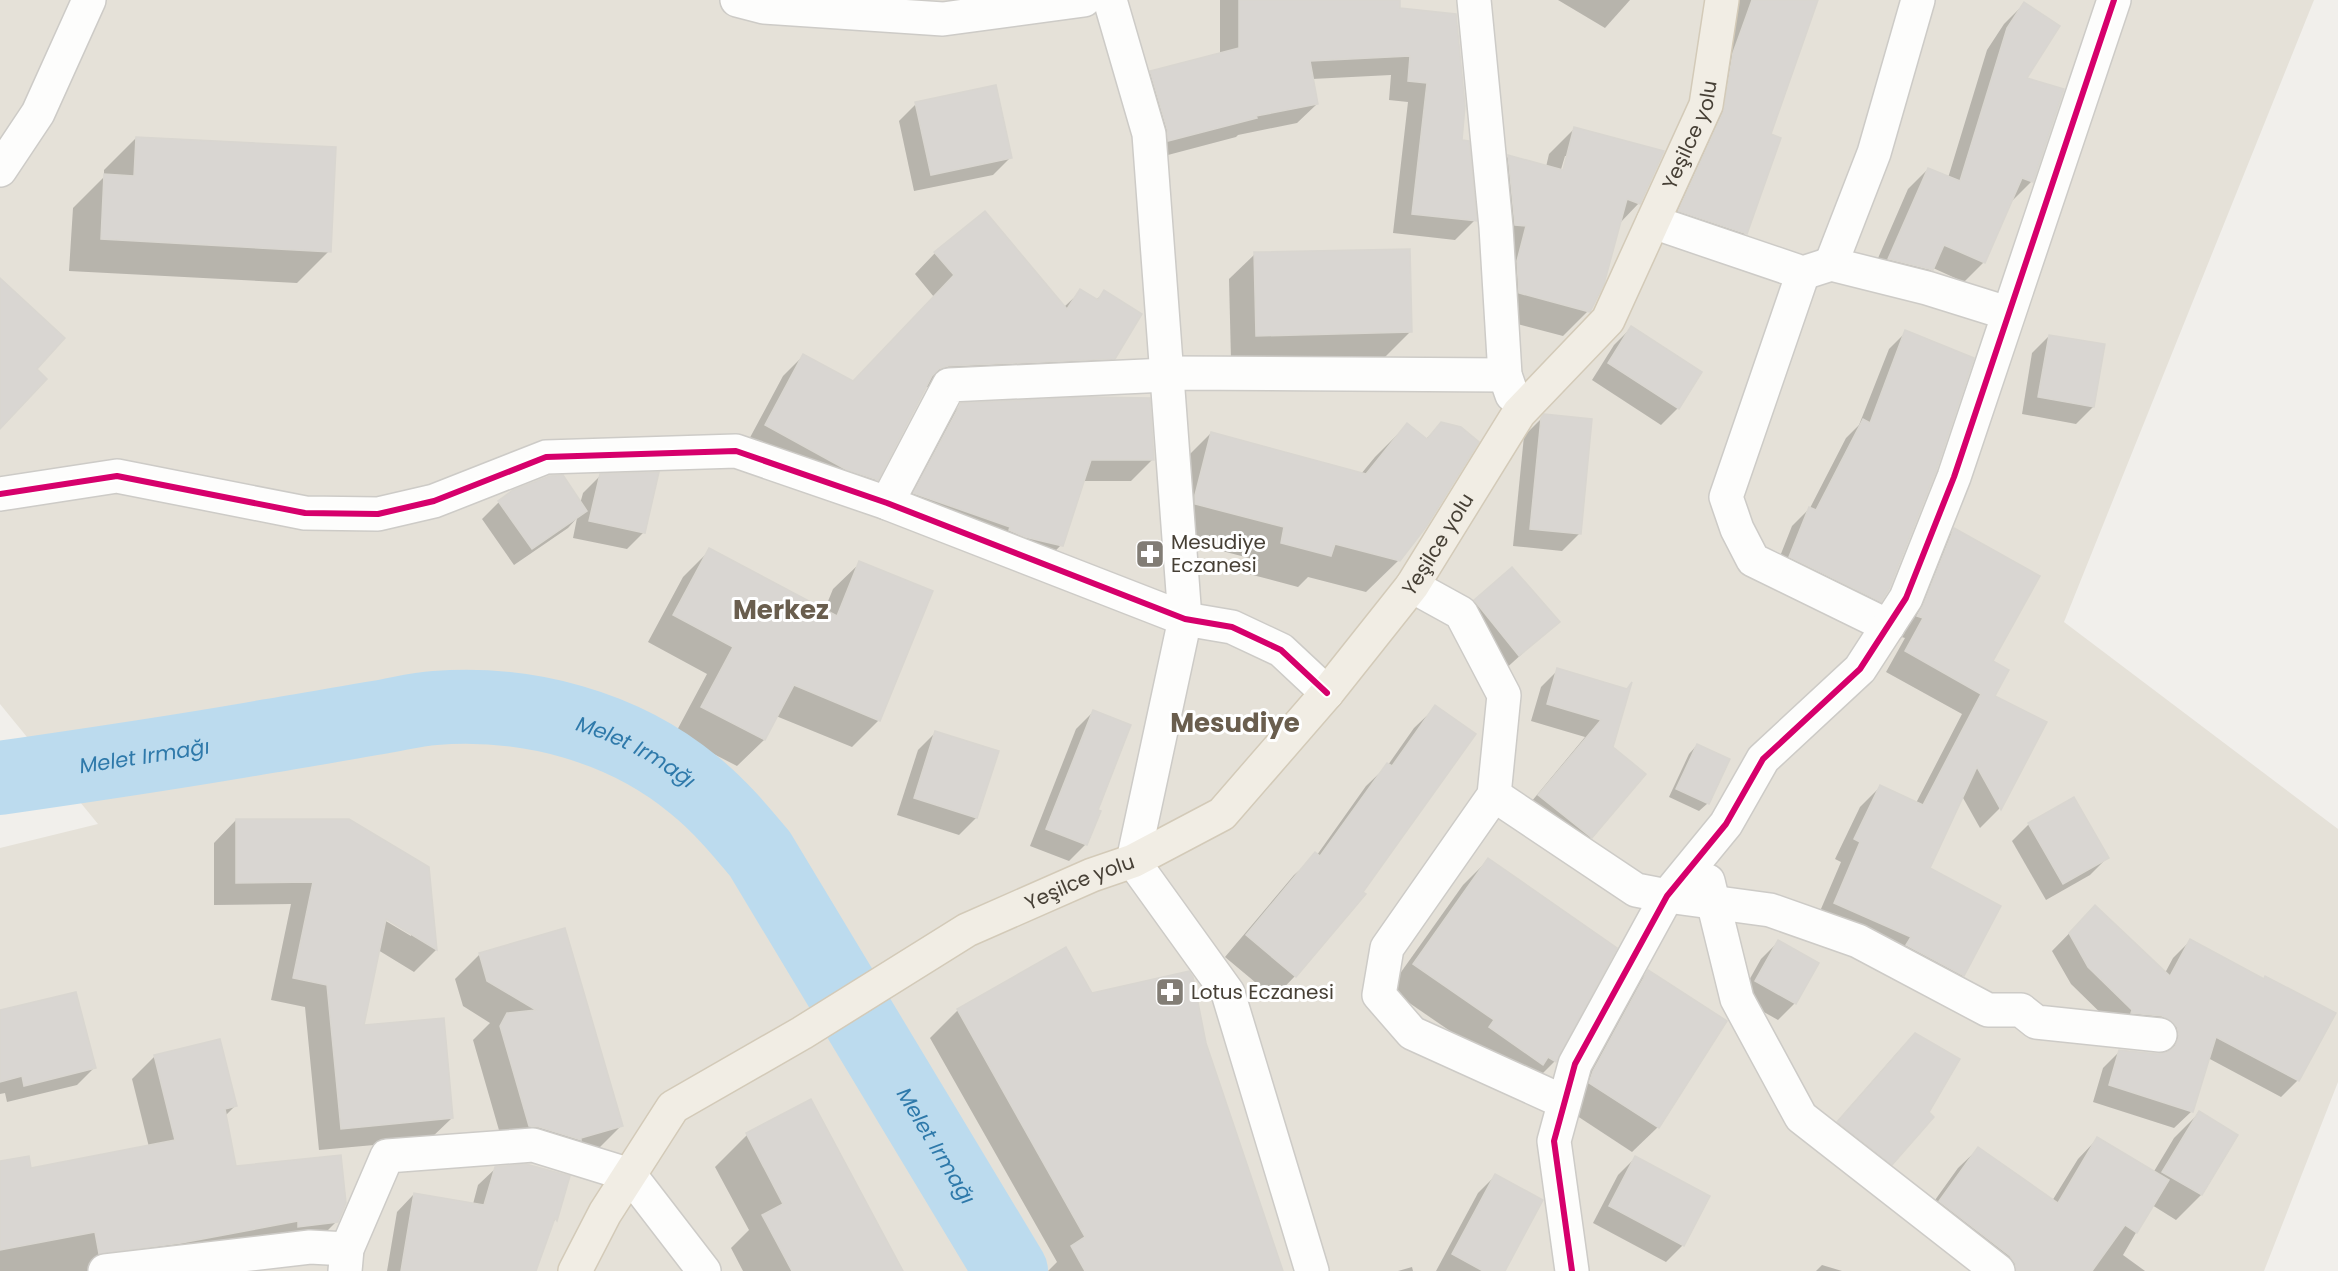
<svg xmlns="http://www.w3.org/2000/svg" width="2338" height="1271" viewBox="0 0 2338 1271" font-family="Poppins,sans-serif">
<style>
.residential{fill:#e5e1d8}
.shadow{fill:#0003;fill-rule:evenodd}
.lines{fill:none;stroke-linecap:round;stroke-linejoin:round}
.river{stroke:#bcdbee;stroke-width:74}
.building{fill:#d9d6d2;stroke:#d9d6d0;stroke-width:1.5}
.minor-casing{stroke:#cdcbc7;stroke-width:36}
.major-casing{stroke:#d3cab8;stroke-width:36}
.minor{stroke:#fdfdfc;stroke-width:33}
.major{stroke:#f1ede4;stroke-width:33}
.cycleway-casing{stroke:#fff;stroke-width:10}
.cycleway{stroke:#d6006c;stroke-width:6}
.labels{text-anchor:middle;stroke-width:6;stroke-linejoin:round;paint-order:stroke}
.street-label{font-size:20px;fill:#474036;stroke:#fff}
.poi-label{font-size:20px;fill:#474036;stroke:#fff;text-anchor:start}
.water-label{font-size:21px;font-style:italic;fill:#2e79aa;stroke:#fff}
.district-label{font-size:26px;font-weight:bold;fill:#6a5e4e;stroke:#fff}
</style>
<rect width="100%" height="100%" fill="#f1efeb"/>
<!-- residential -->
<polygon class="residential" points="0,0 2314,0 2064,622 2338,829 2338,1082 2264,1271 0,1271 0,848 98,824 0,704"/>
<!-- shadow -->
<g class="shadow">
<polygon points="1220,0 1399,0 1399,10 1461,141 1475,220 1455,240 1393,233 1408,102 1389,100 1391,75 1312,79 1317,104 1297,123 1238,135 1236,137 1149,160 1131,92 1151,73 1220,55"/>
<polygon points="1558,0 1630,0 1605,28"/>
<polygon points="1738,0 1817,0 1769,135 1746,233 1723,256 1657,234"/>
<polygon points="2024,4 2025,78 2032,181 2012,201 1984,262 1964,282 1933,268 1912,290 1869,279 1908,189 1928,169 1948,178 1987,50 2004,24"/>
<polygon points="916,104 1010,158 993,175 914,191 899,121"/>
<path d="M1575,128L1639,203L1619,224L1588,311L1563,336L1494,318L1483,182L1508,157L1546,167L1549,154ZM1565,156H1568L1562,177L1559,176Z"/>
<polygon points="136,138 329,251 297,283 69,271 73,208 104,177 104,170"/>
<polygon points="935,253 1063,308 1081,291 1096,300 1105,292 1113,358 1093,379 925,387 877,479 856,500 746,445 783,376 803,356 853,383 934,297 915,274"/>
<polygon points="1255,254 1410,332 1385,357 1231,360 1229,279"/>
<polygon points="1631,328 1678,408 1661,425 1592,380 1614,345"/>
<polygon points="1906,332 1880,601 1863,618 1773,574 1792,526 1810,508 1846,438 1859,425 1889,349"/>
<polygon points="2049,336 2093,407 2076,424 2022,414 2032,353"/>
<polygon points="961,405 1153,459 1131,481 1082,481 1061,545 1039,568 892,515 939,427"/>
<polygon points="1544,416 1579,534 1562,551 1513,546 1524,436"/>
<polygon points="1441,424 1399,560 1366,592 1308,577 1298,587 1249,574 1253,559 1164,536 1179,465 1211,433 1361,474 1375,457 1407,425 1425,440"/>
<polygon points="600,476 644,532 627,549 573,538 577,518 568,528 514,565 482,519 499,502 580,504 583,493"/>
<polygon points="1954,530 1991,661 1993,697 2045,723 1999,809 1980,828 1962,796 1928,868 1963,975 1943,995 1815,923 1841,862 1835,859 1860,807 1880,787 1916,803 1962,714 1886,672 1905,638 1898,636 1934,550"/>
<polygon points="710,550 824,611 833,589 860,563 879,720 852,747 776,716 764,740 737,766 675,734 707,674 648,642 683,577"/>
<polygon points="1512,569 1557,622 1502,672 1458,618"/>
<polygon points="1558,670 1626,690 1591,837 1574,854 1522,813 1585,737 1531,721 1541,687"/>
<polygon points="1436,707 1361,892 1364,894 1295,976 1274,998 1225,957 1294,875 1317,855 1366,786 1388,765 1414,728"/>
<polygon points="1093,712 1096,811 1086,844 1069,861 1030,846 1076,729"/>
<polygon points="935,733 976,818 959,835 897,815 918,750"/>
<polygon points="1697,745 1708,803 1699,811 1669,797 1689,754"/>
<path d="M236,820L428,868L436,950L414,972L378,950L362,1027L452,1118L429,1140L319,1150L305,1007L271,1000L291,904L214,905V843ZM381,914L411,933V936L379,917Z"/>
<polygon points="2029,824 2107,858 2090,875 2046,900 2012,841"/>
<polygon points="1488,860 1555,1061 1530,1086 1389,989 1463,885"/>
<polygon points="2095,907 2165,973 2173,958 2190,941 2298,1080 2281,1097 2208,1058 2192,1111 2174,1128 2093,1102 2103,1068 2120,1051 2162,1055 2161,1045 2115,1027 2071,984 2052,951"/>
<polygon points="564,930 621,1126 596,1151 505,1151 473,1040 490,1023 463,1006 455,979 480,954"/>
<polygon points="1778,942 1795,1003 1778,1020 1739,998 1761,959"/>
<polygon points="1066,949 1091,995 1205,1043 1282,1271 1048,1271 1057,1262 930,1038 958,1010"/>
<polygon points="1648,972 1658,1127 1632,1152 1565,1108 1623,997"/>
<polygon points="0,1011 94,1068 77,1085 7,1102 5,1093 0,1094"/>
<polygon points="1898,1052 1891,1163 1874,1181 1822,1139"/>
<polygon points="154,1057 236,1105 225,1116 235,1167 337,1221 314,1244 106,1271 0,1271 0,1163 30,1170 149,1147 132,1079"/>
<polygon points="2199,1113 2236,1135 2201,1195 2176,1220 2152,1205 2123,1255 2145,1271 1984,1271 1920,1221 1958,1168 1978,1149 2052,1201 2078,1159 2097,1139 2153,1173 2174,1138"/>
<polygon points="747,1135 901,1271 743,1271 731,1248 749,1230 715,1167"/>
<polygon points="1635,1158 1683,1245 1666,1262 1593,1223 1618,1175"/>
<polygon points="496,1168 568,1177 555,1220 551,1224 535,1271 387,1271 397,1212 414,1194 473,1204 478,1185"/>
<polygon points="1495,1176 1503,1271 1436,1271 1478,1193"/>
<polygon points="1822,1265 1842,1271 1816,1271"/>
<polygon points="1412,1267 1413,1271 1398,1271"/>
</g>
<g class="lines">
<!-- river -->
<path class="river" id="s1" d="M0,778C90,765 180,752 269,736C307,730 344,723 381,717C399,714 417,709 435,708C527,701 623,726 694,785C719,805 740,830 760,854L1011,1271"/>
</g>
<!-- building -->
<g class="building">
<polygon points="1239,0 1400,0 1400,8 1456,14 1465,106 1462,140 1469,141 1477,221 1412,214 1427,83 1408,81 1410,56 1310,61 1318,104 1256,116 1257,118 1168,141 1167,129 1150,71 1239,48"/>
<polygon points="1752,0 1818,0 1771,134 1781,138 1747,234 1678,211 1723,112 1733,53"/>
<polygon points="2024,2 2060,26 2027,78 2064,89 2033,182 2022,178 1985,263 1944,245 1933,270 1888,259 1928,168 1960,181 2007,28"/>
<polygon points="996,85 1012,158 931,175 915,102"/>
<polygon points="1574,127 1664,151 1640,204 1627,199 1604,284 1590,312 1519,293 1517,261 1526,226 1515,225 1508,155 1563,170"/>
<polygon points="136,137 336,147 331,252 101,239 104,174 134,176"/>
<polygon points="985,211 1067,309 1080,289 1098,300 1104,290 1142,314 1115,359 948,366 939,369 932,376 878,480 847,470 765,425 803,354 853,381 954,275 934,252"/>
<polygon points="1410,249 1412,332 1256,336 1254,252"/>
<polygon points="0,278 65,338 37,369 47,379 0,429"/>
<polygon points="1631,326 1702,372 1679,409 1608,363"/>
<polygon points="1905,330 1974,358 1936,471 1889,589 1881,602 1789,557 1809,507 1816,510 1863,419 1870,423"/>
<polygon points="2049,335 2105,344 2094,407 2038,397"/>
<polygon points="1090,397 1150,398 1154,460 1091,460 1063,546 1025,537 1009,530 1010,527 913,493 961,403"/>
<polygon points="1544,414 1592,419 1581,534 1530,529 1541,418"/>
<polygon points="1441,422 1461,427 1479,442 1426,527 1400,561 1335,544 1331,556 1281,543 1284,527 1195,504 1195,495 1211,432 1366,474 1407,423 1427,439"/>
<polygon points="659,472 645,533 589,521 600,474"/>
<polygon points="563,475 587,511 532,549 498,501 513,490 550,476"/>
<polygon points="1954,528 2040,576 1993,661 2009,670 1995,696 2047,722 2001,810 1977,767 1930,868 2001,906 1964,976 1906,945 1911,937 1834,903 1860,842 1854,839 1880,785 1923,805 1981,694 1905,651 1923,618 1917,616 1923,605"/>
<polygon points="709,548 837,616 859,561 933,591 880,721 794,685 765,740 701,707 733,647 673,615"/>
<polygon points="1512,567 1560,622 1519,656 1474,600"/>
<polygon points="1557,668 1627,689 1632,682 1613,747 1646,774 1592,838 1538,795 1601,720 1547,704"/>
<polygon points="1435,705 1476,734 1363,892 1366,894 1296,977 1246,935 1315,852 1320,856 1387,763 1392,766"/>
<polygon points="1093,710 1131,725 1098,810 1101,811 1087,845 1046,829"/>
<polygon points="935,731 999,751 977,818 914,798"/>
<polygon points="1697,744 1730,759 1709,804 1676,789"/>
<polygon points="2074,797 2109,858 2063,884 2028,823"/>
<polygon points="236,819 349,819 429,867 437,950 386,919 364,1025 444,1018 453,1118 341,1129 327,985 293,978 313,882 236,883"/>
<polygon points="1488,858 1617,948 1556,1062 1548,1057 1543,1065 1489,1027 1494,1020 1413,964"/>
<polygon points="2095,905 2170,976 2190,939 2264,979 2265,976 2336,1013 2299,1081 2216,1037 2193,1112 2109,1085 2119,1050 2158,1054 2167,1052 2175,1046 2179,1036 2177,1027 2170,1020 2162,1016 2131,1013 2132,1010 2088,967 2069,933"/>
<polygon points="565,928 623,1126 581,1138 581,1140 539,1127 529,1126 500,1026 507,1013 536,1010 487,981 479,953"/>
<polygon points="1778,940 1819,963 1796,1004 1755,981"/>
<polygon points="1066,947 1092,993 1189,971 1193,977 1206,1043 1283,1271 1085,1271 1071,1246 1085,1237 957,1009"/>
<polygon points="1648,970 1727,1021 1659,1128 1589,1083 1593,1071"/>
<polygon points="76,992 96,1068 24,1086 22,1076 0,1082 0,1010"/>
<polygon points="1915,1033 1960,1059 1929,1112 1934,1117 1892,1165 1837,1122"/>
<polygon points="220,1039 237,1106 225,1109 236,1166 341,1155 346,1203 338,1222 298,1227 298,1221 181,1243 99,1254 95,1232 0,1250 0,1161 29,1156 31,1168 175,1140 154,1055"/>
<polygon points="811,1099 903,1271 792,1271 762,1215 783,1204 746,1133"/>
<polygon points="2199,1111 2238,1135 2202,1195 2162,1172"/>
<polygon points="2097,1137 2169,1180 2137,1233 2125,1225 2092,1271 2016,1271 2015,1263 2010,1256 1939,1201 1978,1147 2058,1203"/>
<polygon points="1635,1156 1710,1196 1684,1246 1609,1206"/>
<polygon points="526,1164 570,1176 557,1221 555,1218 536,1271 401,1271 414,1193 484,1205 495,1167"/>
<polygon points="1495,1174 1543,1200 1505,1271 1483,1271 1452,1254"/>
</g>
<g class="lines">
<!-- minor casing -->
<g class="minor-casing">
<g id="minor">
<polyline points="737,0 764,7 943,19 1084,0"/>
<polyline points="1110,0 1149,134 1185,619 1133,861 1228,993 1312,1271"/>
<polyline points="1474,0 1496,227 1505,375 1512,395"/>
<polyline points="0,170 38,113 89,0"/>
<polyline points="1653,222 1803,273 1831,264 1927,288 2007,313"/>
<polyline points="1831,264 1874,153 1918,0"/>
<polyline points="1803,273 1726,497 1737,529 1753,560 1888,626"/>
<polyline points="0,494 117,476 305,513 378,514 434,501 546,457 736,451 887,503 1185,619 1232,627 1281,650 1327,693"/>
<polyline points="887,503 949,385 1167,375 1168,373 1505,375"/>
<polyline points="1412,586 1461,613 1504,695 1494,795 1387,948 1379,995 1412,1033 1564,1102"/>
<polyline points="1494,795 1636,890 1667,896 1770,910 1858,941 1988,1010 2021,1010 2036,1022 2160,1035"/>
<polyline points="1708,881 1737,999 1801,1117 1998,1271"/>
<polyline points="105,1271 310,1247 347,1249"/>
<polyline points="345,1271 347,1249 387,1156 533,1145 630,1175 704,1271"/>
<polyline points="1572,1271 1554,1141 1575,1064 1667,896 1726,824 1763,759 1860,669 1906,598 1954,477 2114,0"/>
</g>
</g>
<!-- major casing -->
<g class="major-casing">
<g id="major">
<path id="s2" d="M575,1271L605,1213L673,1107L802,1033L967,930L1092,875L1133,861L1222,814L1327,693L1412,586L1519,413L1608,320L1706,105L1722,0"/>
</g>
</g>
<!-- minor -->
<use href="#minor" class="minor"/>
<!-- major -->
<use href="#major" class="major"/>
<!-- cycleway casing -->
<g class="cycleway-casing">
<g id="cycleway">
<polyline points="0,494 117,476 305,513 378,514 434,501 546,457 736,451 887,503 1185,619 1232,627 1281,650 1327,693"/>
<polyline points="1572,1271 1554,1141 1575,1064 1667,896 1726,824 1763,759 1860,669 1906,598 1954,477 2114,0"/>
</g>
</g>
<!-- cycleway -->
<use href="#cycleway" class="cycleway"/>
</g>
<!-- icons -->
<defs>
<g id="pharmacy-square" transform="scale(1.5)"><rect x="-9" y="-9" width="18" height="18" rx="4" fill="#827d75" stroke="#fff"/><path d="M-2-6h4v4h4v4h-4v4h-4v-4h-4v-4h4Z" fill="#fff"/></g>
</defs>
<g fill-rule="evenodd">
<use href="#pharmacy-square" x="1150" y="554"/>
<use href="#pharmacy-square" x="1170" y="992"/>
</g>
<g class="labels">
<!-- street labels -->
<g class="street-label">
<text dy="7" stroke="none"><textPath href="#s2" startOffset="1647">Yeşilce yolu</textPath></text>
<text dy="7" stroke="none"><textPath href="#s2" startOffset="1161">Yeşilce yolu</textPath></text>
<text dy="7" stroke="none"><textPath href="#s2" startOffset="657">Yeşilce yolu</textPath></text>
</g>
<!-- poi labels -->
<g class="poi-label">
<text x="1171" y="549">Mesudiye<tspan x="1171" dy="23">Eczanesi</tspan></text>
<text x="1191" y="999">Lotus Eczanesi</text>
</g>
<!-- water labels -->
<g class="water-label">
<text dy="7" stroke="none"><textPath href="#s1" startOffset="146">Melet Irmağı</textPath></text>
<text dy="7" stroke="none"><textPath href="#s1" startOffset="650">Melet Irmağı</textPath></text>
<text dy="7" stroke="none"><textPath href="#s1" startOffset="1154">Melet Irmağı</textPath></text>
</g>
<!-- district labels -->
<g class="district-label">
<text x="781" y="619">Merkez</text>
<text x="1235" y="732">Mesudiye</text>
</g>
</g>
</svg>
